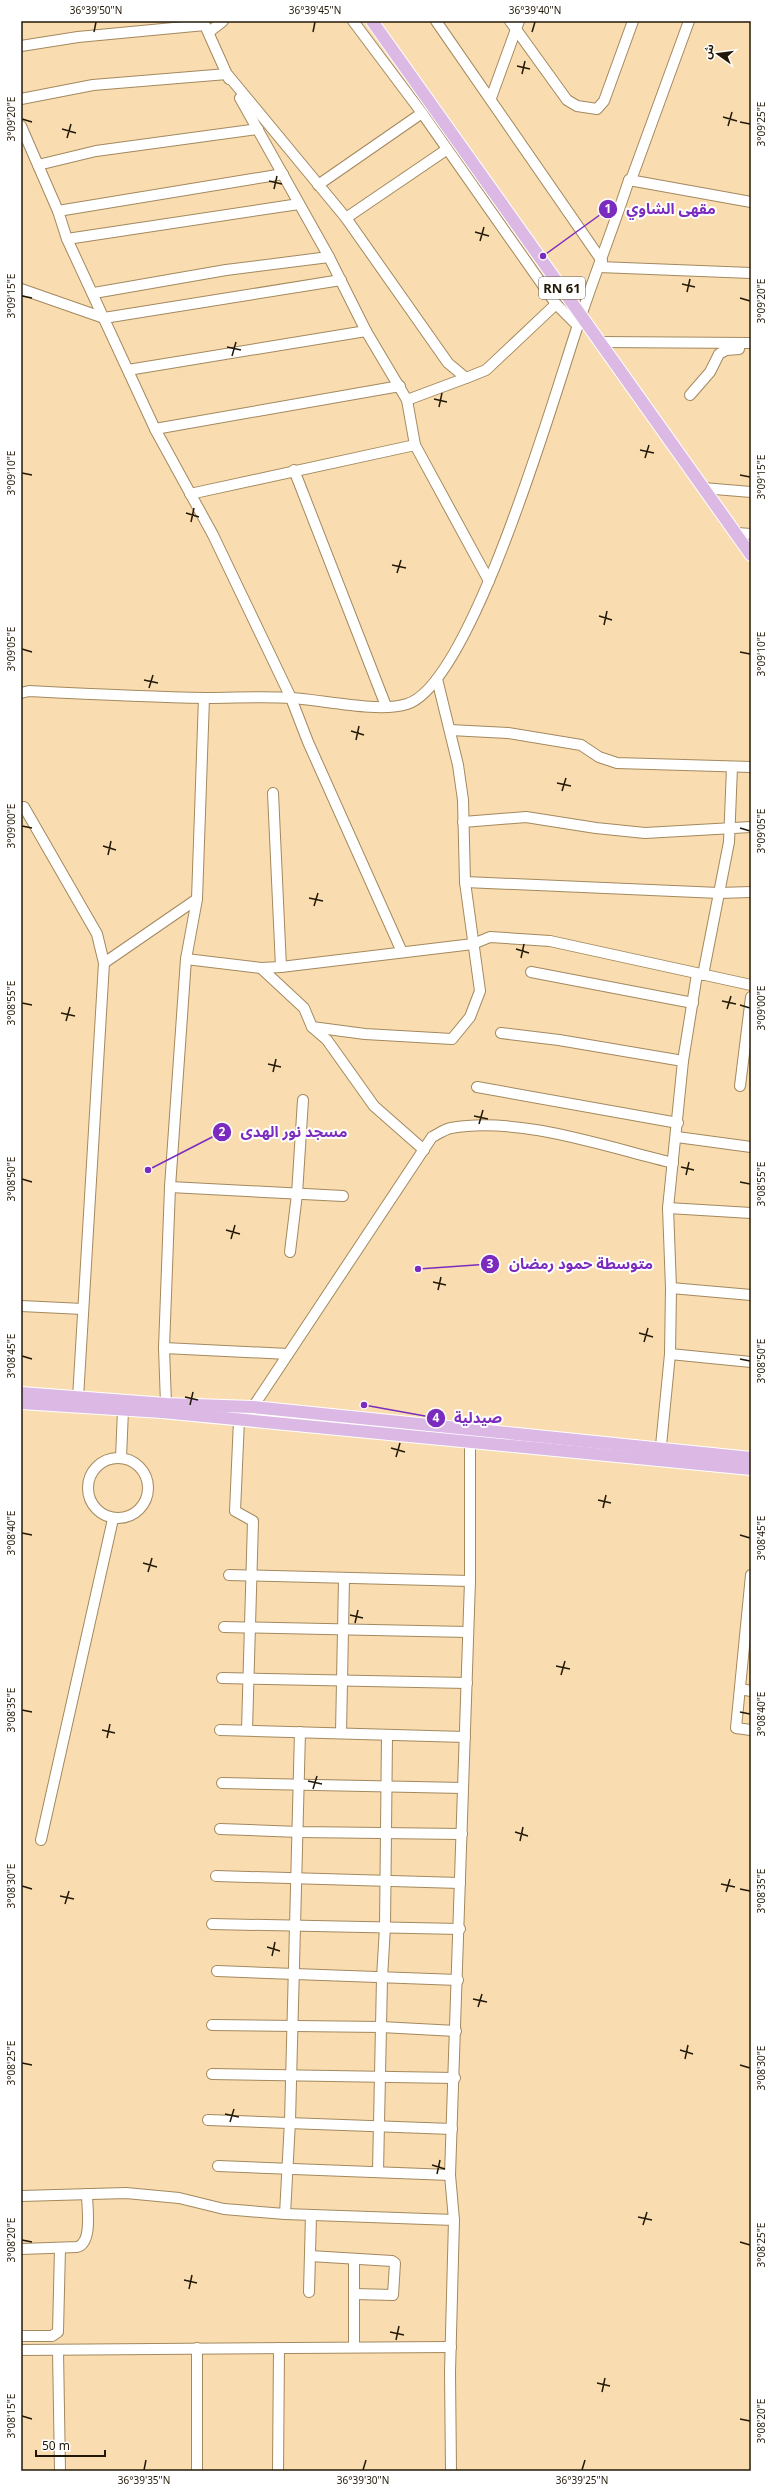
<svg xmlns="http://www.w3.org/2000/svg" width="772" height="2492" viewBox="0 0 772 2492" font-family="'Noto Sans','Noto Sans Arabic',sans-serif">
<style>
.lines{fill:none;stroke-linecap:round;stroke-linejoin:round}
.minor-casing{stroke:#a3895e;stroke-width:12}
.major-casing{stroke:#fff;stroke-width:14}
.minor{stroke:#fff;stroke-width:10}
.major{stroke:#dcb9e5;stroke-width:12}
.ticks{fill:none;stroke:#221807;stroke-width:1.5}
.labels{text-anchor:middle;stroke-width:4;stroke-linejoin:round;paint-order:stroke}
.shield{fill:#fff;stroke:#645d51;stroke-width:1}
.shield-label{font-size:13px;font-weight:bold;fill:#221807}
.leader{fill:none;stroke:#7b2cbf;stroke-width:1.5}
.callout-dot{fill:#7b2cbf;stroke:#fff;stroke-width:1.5}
.mark-label{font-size:12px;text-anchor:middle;font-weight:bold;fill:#fff}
.callout-label{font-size:15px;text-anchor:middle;font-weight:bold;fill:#7b2cbf;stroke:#fff;stroke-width:4;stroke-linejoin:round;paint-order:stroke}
.neatline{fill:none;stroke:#221807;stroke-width:1.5}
.ticks-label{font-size:10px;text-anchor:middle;fill:#221807}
</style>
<rect width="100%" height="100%" fill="#f9ddb0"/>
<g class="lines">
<!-- minor casing -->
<g class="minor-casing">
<g id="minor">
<polyline points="203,21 229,79"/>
<polyline points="353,21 422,113 556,304 578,326"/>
<polyline points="436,21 602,261"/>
<polyline points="510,21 567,100 577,106 597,109 604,101 633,21"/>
<polyline points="209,32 223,21"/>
<polyline points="21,46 78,37 205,25"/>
<polyline points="240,98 329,257 366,331 407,400 415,445 489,581"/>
<polyline points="491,98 519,21"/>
<polyline points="21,99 93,85 227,74 346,218 448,363 466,378 486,370 556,304"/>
<polyline points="21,126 58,211 67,239 155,429 213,535 291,698 308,742 402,952"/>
<polyline points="38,165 96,151 258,129"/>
<polyline points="629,180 751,202"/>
<polyline points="318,185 422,113"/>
<polyline points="58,211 283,174"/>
<polyline points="346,218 446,150"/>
<polyline points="67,239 299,204"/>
<polyline points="599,267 751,273"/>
<polyline points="21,289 104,318 341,280"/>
<polyline points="94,293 226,270 329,257"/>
<polyline points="599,342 751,343"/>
<polyline points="128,370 366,331"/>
<polyline points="690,395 710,372 719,354 726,350 739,349"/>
<polyline points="407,400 466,378"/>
<polyline points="155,429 400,386"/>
<polyline points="294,470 386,706"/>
<polyline points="703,488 751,492"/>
<polyline points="190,494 415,445"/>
<polyline points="737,533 751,534"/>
<path d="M21,693L29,691C88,694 147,697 206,698C235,698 264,696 292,698C323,700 379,713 407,704C472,684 555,393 578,325C594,276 613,229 629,180H631L689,21"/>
<polyline points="450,730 508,733 581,745 599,757 617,763 751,767"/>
<polyline points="273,793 281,967"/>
<polyline points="24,807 97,934 104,963 78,1398"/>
<polyline points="463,822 526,817 596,828 645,833 751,827"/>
<polyline points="465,882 719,893 751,892"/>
<polyline points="186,959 261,968 281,967 473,944 490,937 550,941 751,985"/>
<polyline points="104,963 197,899"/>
<polyline points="261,968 304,1008 312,1027 327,1040 374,1106 424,1150"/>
<polyline points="531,972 693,1003"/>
<polyline points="703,975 729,842 732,767"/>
<polyline points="312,1027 365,1034 452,1039 470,1017 480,991 465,882 463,800 458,765 437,679"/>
<polyline points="501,1033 559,1040 683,1061"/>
<polyline points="740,1086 751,997"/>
<polyline points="477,1087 678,1123"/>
<polyline points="677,1137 751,1147"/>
<polyline points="170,1187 343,1196"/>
<polyline points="668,1208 751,1213"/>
<polyline points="290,1252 297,1194 303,1100"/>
<polyline points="671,1288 751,1295"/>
<polyline points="21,1306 83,1309"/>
<polyline points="164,1348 288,1354"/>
<polyline points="670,1354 751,1362"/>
<path d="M253,1407L432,1137C438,1134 445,1129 451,1128C520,1116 606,1147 673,1163"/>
<polyline points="163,1410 166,1404 164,1348 170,1187 186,959 197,899 204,698"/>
<polyline points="239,1420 235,1511 253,1521 247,1730"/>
<polyline points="660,1456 670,1354 671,1288 668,1208 683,1061 697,974"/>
<circle cx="118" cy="1488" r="30"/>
<polyline points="121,1458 123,1410"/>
<polyline points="229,1575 470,1581"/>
<polyline points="751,1575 736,1728 751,1730"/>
<polyline points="224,1627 468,1632"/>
<polyline points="222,1678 467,1683"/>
<polyline points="740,1689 751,1691"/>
<polyline points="220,1730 465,1737"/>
<polyline points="341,1733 344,1579"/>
<polyline points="222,1783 463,1788"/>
<polyline points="220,1829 299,1832 462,1834"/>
<polyline points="41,1840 113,1519"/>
<polyline points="216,1876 460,1883"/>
<polyline points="212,1924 460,1929"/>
<polyline points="217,1971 458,1980"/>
<polyline points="212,2025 381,2027 456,2031"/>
<polyline points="212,2074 455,2078"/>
<polyline points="208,2120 452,2129"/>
<polyline points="218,2166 450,2175"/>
<polyline points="378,2172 382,1978 385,1927 387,1735"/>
<polyline points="21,2196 126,2193 179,2198 224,2209 285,2214 454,2220"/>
<polyline points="285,2214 290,2121 300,1732"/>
<path d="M21,2249L77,2247C93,2243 87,2208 87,2194"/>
<polyline points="310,2256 392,2261 395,2263 393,2295 354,2294"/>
<polyline points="309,2292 311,2215"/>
<polyline points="21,2336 52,2336 58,2332 60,2248"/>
<polyline points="354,2346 354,2259"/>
<polyline points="197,2348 197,2471"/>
<polyline points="21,2350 451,2347"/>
<polyline points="58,2350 60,2471"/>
<polyline points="278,2471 279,2348"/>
<polyline points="451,2471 450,2372 454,2220 450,2175 470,1581 470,1441"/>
</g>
</g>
<!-- major casing -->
<g class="major-casing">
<g id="major">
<polyline points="372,21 751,555"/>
<polyline points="21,1393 166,1404 253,1407 751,1458"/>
<polyline points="21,1403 162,1412 751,1469"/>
</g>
</g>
<!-- minor -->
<use href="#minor" class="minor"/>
<!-- major -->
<use href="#major" class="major"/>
</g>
<!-- ticks -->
<path class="ticks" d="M94,32L96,22M313,32L315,22M532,32L535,22M517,66L530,69M522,74L525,61M723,117L737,121M22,119L32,122M740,122L750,124M728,126L732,112M62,129L76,133M67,138L71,124M269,181L282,184M274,189L277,176M475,232L489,236M480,241L484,227M682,284L695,287M687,292L690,279M22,296L32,298M740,298L750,301M227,347L241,350M232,356L236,342M434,399L447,402M439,407L442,393M640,450L654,453M645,458L649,445M22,473L32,475M740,475L750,477M186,513L199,517M191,522L194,508M392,565L406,568M397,573L401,560M599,616L612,620M604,625L607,611M22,649L32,652M740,652L750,654M144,680L158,683M149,688L153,675M351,731L364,735M356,740L359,726M557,783L571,786M562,791L566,778M22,826L32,828M740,828L750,831M103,846L116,850M108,855L111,841M309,898L323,901M314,906L318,893M516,949L529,953M521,958L524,944M722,1001L736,1004M22,1003L32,1005M740,1005L750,1008M727,1009L731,996M61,1013L75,1016M66,1021L70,1007M268,1064L281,1067M273,1072L276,1059M474,1116L488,1119M479,1124L483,1110M681,1167L694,1170M686,1175L689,1162M22,1179L32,1182M740,1182L750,1184M226,1230L240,1234M231,1239L235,1225M433,1282L446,1285M438,1290L441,1277M639,1333L653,1337M644,1342L648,1328M22,1356L32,1359M740,1359L750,1361M185,1397L198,1400M190,1405L193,1392M391,1448L405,1452M396,1457L400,1443M598,1500L611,1503M603,1508L606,1495M22,1533L32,1535M740,1535L750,1538M143,1563L157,1567M148,1572L152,1558M350,1615L363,1618M355,1623L358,1610M556,1666L570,1669M561,1675L565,1661M22,1710L32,1712M740,1712L750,1714M102,1730L115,1733M107,1738L110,1724M308,1781L322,1784M313,1789L317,1776M515,1832L528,1836M520,1841L523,1827M721,1884L735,1887M22,1886L32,1889M740,1889L750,1891M726,1892L730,1879M60,1896L74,1899M65,1904L69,1891M267,1947L280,1951M272,1956L275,1942M473,1999L487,2002M478,2007L482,1994M680,2050L693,2054M685,2059L688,2045M22,2063L32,2065M740,2065L750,2068M225,2114L239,2117M230,2122L234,2109M432,2165L445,2169M437,2174L440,2160M638,2217L652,2220M643,2225L647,2212M22,2240L32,2242M740,2242L750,2245M184,2280L197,2283M189,2289L192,2275M390,2332L404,2335M396,2340L399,2326M597,2383L610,2386M602,2392L605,2378M22,2416L32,2419M740,2419L750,2421M144,2470L146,2460M363,2470L366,2460M582,2470L585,2460"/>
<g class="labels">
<!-- shield labels -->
<rect class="shield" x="539" y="277" width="46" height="22" rx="3"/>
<g class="shield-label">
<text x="562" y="293">RN 61</text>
</g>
</g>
<!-- callouts -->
<path class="leader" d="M543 256L608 209M148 1170L222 1132M418 1269L490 1264M364 1405L436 1418"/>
<g class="callout-dot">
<circle cx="543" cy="256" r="4"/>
<circle cx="148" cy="1170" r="4"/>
<circle cx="418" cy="1269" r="4"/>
<circle cx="364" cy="1405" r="4"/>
<circle cx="608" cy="209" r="10"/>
<circle cx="222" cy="1132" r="10"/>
<circle cx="490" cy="1264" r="10"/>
<circle cx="436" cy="1418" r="10"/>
</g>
<g class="mark-label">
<text x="608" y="213">1</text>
<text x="222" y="1136">2</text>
<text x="490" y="1268">3</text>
<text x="436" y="1422">4</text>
</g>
<g class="callout-label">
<text x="671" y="214">مقهى الشاوي</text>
<text x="294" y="1137">مسجد نور الهدى</text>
<text x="581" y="1269">متوسطة حمود رمضان</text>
<text x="478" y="1423">صيدلية</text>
</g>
<!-- border -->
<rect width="772" height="2492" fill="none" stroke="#ffffff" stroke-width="44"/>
<!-- north arrow -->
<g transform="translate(718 54) rotate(284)" stroke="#ffffff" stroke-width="3" paint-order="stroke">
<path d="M0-3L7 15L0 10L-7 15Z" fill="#221807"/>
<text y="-6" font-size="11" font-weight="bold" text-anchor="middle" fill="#221807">ش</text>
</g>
<!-- scale -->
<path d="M36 2450v6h69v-6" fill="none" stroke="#221807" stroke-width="2"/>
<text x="42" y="2450" font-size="12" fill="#221807" stroke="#ffffff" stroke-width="3" paint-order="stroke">50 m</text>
<rect x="22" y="22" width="728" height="2448" class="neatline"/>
<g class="ticks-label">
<text x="96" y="14">36°39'50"N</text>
<text x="315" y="14">36°39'45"N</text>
<text x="535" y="14">36°39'40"N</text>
<text transform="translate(11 119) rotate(-90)" y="4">3°09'20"E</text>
<text transform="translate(761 124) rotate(-90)" y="4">3°09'25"E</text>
<text transform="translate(11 296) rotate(-90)" y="4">3°09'15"E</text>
<text transform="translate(761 301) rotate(-90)" y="4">3°09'20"E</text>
<text transform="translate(11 473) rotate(-90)" y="4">3°09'10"E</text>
<text transform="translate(761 477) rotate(-90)" y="4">3°09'15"E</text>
<text transform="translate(11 649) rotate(-90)" y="4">3°09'05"E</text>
<text transform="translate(761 654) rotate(-90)" y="4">3°09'10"E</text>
<text transform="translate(11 826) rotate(-90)" y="4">3°09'00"E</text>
<text transform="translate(761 831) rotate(-90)" y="4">3°09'05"E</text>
<text transform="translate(11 1003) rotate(-90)" y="4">3°08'55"E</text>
<text transform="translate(761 1008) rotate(-90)" y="4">3°09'00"E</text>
<text transform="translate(11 1179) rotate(-90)" y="4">3°08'50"E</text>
<text transform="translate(761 1184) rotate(-90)" y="4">3°08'55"E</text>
<text transform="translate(11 1356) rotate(-90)" y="4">3°08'45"E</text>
<text transform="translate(761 1361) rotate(-90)" y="4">3°08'50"E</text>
<text transform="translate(11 1533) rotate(-90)" y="4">3°08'40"E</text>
<text transform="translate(761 1538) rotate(-90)" y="4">3°08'45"E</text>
<text transform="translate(11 1710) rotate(-90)" y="4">3°08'35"E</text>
<text transform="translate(761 1714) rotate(-90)" y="4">3°08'40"E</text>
<text transform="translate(11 1886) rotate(-90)" y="4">3°08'30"E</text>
<text transform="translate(761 1891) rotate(-90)" y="4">3°08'35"E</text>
<text transform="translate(11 2063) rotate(-90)" y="4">3°08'25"E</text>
<text transform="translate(761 2068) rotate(-90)" y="4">3°08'30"E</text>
<text transform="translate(11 2240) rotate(-90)" y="4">3°08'20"E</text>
<text transform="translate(761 2245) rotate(-90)" y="4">3°08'25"E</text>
<text transform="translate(11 2416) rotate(-90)" y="4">3°08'15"E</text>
<text transform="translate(761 2421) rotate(-90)" y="4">3°08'20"E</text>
<text x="144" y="2484">36°39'35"N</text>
<text x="363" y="2484">36°39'30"N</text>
<text x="582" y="2484">36°39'25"N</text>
</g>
</svg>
